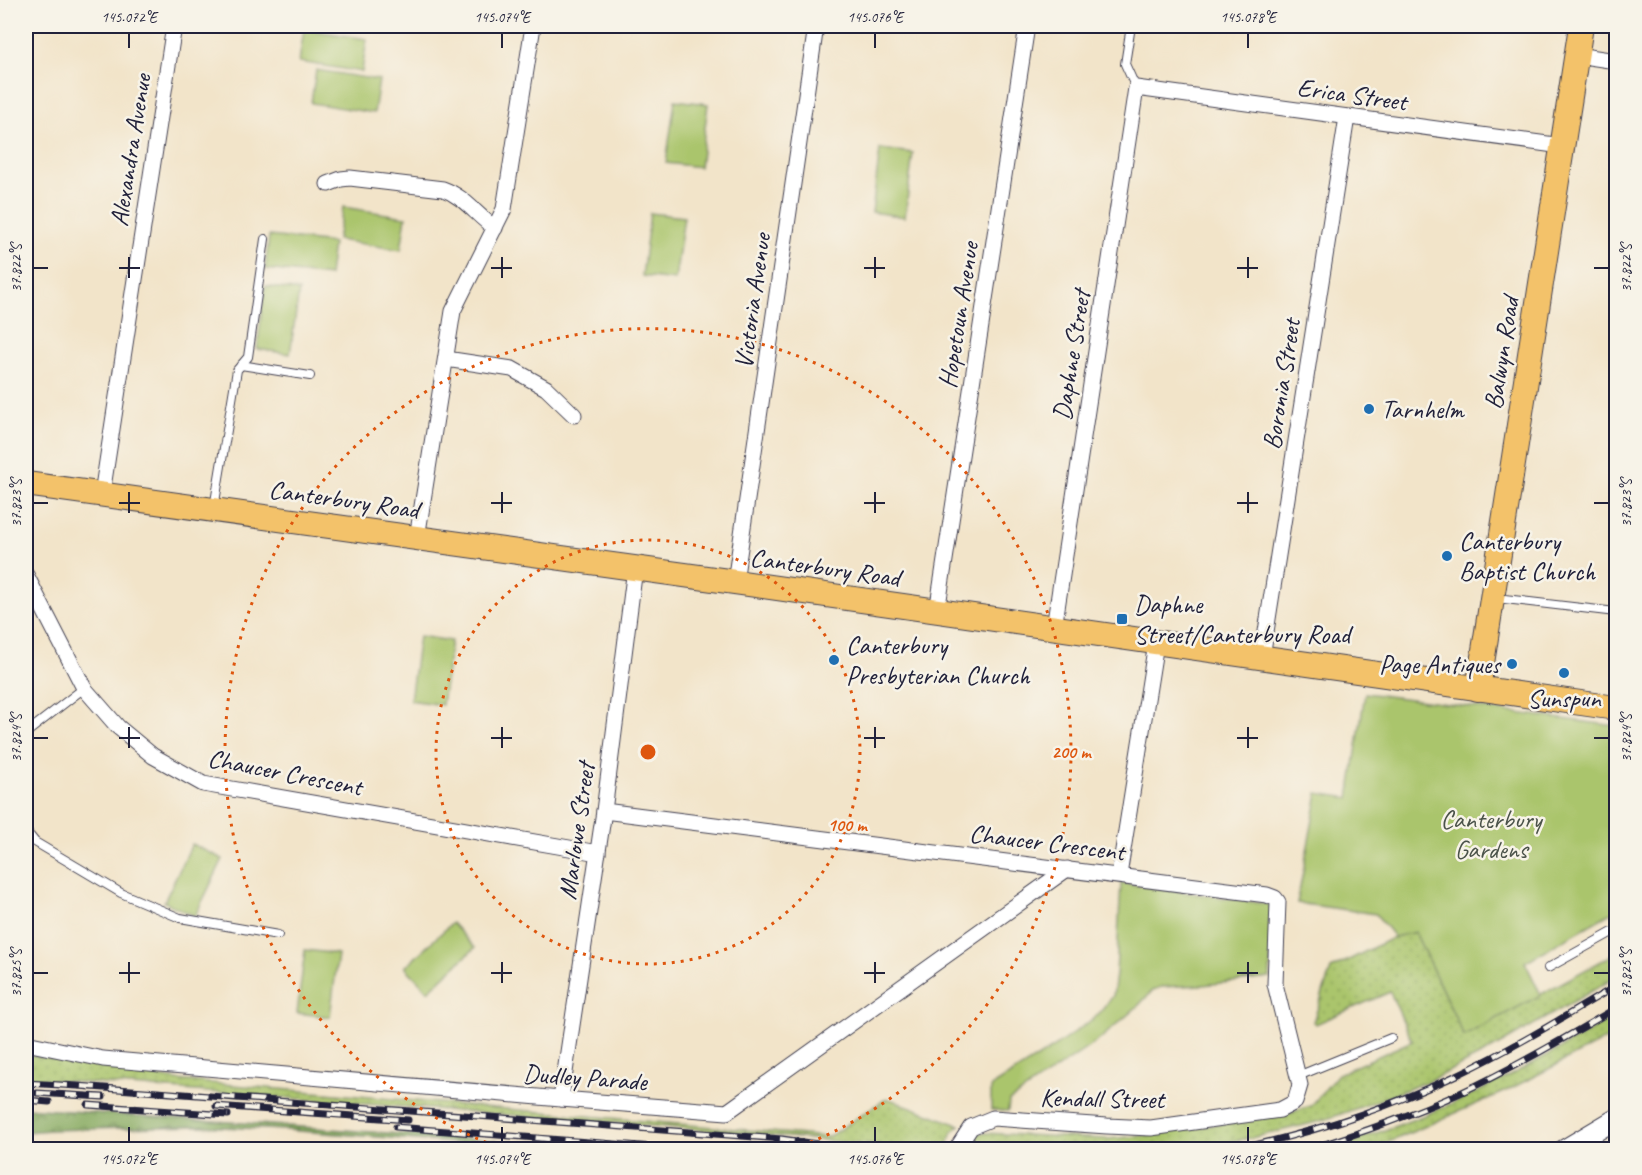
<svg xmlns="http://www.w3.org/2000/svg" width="1642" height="1175" viewBox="0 0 1642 1175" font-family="Caveat,sans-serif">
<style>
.grass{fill:url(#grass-dots);stroke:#667454;stroke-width:1.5}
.forest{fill:url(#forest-crowns);stroke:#54664e;stroke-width:1.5}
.green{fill:#aac56c;stroke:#667454;stroke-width:1.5}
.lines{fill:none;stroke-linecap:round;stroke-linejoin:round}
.service-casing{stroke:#413f50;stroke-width:10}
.minor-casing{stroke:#413f50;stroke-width:17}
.tertiary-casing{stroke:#413f50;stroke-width:22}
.primary-casing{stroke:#413f50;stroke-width:26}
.service{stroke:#fff;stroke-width:8}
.minor{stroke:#fff;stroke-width:15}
.tertiary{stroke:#fff;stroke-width:20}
.primary{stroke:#f3c26a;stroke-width:24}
.rail-casing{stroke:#22223b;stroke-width:7}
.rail{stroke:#f7f3e8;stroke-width:4.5;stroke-dasharray:14;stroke-linecap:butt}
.ticks{fill:none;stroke:#22223b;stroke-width:2}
.ring{fill:none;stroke:#de560e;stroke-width:3;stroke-dasharray:3 6}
.poi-dot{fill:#1f6fb2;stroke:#f7f3e8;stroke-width:2}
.labels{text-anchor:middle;stroke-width:5;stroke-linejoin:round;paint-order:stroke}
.street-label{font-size:26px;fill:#22223b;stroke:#f7f3e8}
.poi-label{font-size:26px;fill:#22223b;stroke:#f7f3e8;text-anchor:start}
.park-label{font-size:26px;fill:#4b534a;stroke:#f7f3e8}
.centre{fill:#de560e;stroke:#f7f3e8;stroke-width:3}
.ring-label{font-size:18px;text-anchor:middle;font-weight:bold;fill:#de560e;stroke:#f7f3e8;stroke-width:5;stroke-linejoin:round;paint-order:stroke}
.neatline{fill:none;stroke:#22223b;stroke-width:2}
.ticks-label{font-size:15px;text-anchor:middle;fill:#22223b}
</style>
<defs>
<pattern id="grass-dots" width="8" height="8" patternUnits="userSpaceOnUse" patternTransform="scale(1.5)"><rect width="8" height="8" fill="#aac56c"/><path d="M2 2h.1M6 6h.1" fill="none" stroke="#92a95e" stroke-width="1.8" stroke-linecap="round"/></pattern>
<pattern id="forest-crowns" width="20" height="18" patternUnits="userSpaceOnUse" patternTransform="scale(1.5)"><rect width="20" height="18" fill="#87aa60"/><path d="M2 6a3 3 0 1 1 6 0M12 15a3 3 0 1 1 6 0" fill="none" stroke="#6e8a50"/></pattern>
</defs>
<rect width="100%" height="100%" fill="#f7f3e8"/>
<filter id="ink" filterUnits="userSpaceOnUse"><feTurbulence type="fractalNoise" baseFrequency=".0167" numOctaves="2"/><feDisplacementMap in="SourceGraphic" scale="12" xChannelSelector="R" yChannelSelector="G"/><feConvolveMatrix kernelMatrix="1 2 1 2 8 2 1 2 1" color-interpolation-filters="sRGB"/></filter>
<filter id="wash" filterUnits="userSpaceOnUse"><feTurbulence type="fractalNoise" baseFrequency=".008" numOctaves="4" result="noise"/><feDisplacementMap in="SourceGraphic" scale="24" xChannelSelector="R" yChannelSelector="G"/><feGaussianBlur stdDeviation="1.35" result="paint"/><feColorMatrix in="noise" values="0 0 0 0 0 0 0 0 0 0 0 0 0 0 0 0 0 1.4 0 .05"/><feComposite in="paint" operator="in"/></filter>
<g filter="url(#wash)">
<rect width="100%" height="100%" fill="#f2e4c9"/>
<!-- grass -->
<g class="grass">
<polygon points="1415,932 1464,1036 1616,953 1616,977 1483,1054 1431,1080 1369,1104 1321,1121 1251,1138 1183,1149 965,1150 976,1131 982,1133 1108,1139 1148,1135 1287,1114 1311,1106 1338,1074 1412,1041 1390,992 1316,1024 1313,1022 1331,969 1394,937"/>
<path d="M1616,1016V1034L1508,1090L1394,1140L1366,1149H1324C1376,1135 1426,1116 1475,1093C1523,1070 1570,1043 1616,1016Z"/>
<polygon points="26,1054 177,1080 828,1137 887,1098 959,1125 952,1133 946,1149 910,1149 800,1138 679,1128 26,1078"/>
</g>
<!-- forest -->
<polygon class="forest" points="26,1108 618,1149 532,1149 286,1130 198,1126 51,1130 26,1132"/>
<!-- green -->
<g class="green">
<polygon points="304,29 367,39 362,72 299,62"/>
<polygon points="316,70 379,80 374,113 311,103"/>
<polygon points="675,100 708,104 700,167 666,163"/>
<polygon points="880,149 913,153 905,217 872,212"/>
<polygon points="343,207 406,217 401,250 337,240"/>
<polygon points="650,213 684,217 675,280 642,276"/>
<polygon points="269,236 333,243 329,276 265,269"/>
<polygon points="265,286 299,291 290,354 257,349"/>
<polygon points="419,636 451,641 442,705 410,700"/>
<polygon points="1365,693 1616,726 1616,910 1525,962 1541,995 1464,1036 1415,932 1394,937 1376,914 1297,903 1318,793 1349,798"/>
<polygon points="192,844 223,859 195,916 164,902"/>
<polygon points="1121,883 1267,904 1272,907 1270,978 1202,985 1161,987 1153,990 1139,1005 1099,1040 1009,1101 1008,1111 991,1110 991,1087 1053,1048 1098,1015 1113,996 1116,974"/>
<polygon points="452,923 475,948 428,991 405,967"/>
<polygon points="305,950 338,954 330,1017 297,1013"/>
</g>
</g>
<g filter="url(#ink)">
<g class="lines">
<!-- service casing -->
<g class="service-casing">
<g id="service">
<polyline points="1131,26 1125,64 1136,88"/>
<polyline points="241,365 310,376"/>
<polyline points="214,508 237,370 248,357 265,239"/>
<polyline points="1496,598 1616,612"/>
<polyline points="26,733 84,688"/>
<polyline points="26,831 35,842 121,893 180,918 278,935"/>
<polyline points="1548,968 1616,930"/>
<polyline points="1298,1076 1391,1038"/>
</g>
</g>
<!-- minor casing -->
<g class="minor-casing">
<g id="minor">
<polyline points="1576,55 1616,61"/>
<path d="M328,184L341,179L350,178L443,189C464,196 477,216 495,228"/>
<polyline points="446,359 512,369 546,388 574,415"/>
<polyline points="102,494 174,26"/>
<polyline points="417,538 453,311 504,209 533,26"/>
<polyline points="26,575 84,688 118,727 153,756 203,784 598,853"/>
<polyline points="735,582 816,26"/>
<polyline points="937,612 1027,26"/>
<polyline points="1054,628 1136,88 1562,146"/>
<polyline points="1262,657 1347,117"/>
<polyline points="604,811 1267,895 1275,898 1278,902 1275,984 1300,1085 1295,1102 1280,1110 1151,1128 1107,1126 993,1118 971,1127 956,1150"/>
<polyline points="1119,875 1156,643"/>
<polyline points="26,1043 103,1059 561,1099 727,1112 1067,869"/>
<polyline points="561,1099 604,811 635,568"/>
</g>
</g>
<!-- tertiary casing -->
<g class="tertiary-casing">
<polyline id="tertiary" points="1564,1150 1616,1119"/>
</g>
<!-- primary casing -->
<g class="primary-casing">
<g id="primary">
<polyline points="26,484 735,582 1616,708"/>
<polyline points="1478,689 1581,26"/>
</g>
</g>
<!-- service -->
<use href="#service" class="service"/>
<!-- minor -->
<use href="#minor" class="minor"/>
<!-- tertiary -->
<use href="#tertiary" class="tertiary"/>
<!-- primary -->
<use href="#primary" class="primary"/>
<!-- rail casing -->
<g class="rail-casing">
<g id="rail">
<polyline points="26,1083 78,1086 782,1139 862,1150"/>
<polyline points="37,1093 103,1097"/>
<polyline points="26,1100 49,1102"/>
<polyline points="88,1105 228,1115"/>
<polyline points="216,1106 408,1120"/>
<polyline points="396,1127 692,1150"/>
<polyline points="752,1146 794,1150"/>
<path d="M1232,1150C1310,1134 1385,1109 1457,1075C1512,1049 1564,1017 1616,986"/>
<path d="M1306,1150C1358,1134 1409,1116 1458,1094C1512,1069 1565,1038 1616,1008"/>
</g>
</g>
<!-- rail -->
<use href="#rail" class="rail"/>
</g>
</g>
<!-- ticks -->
<path class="ticks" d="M129,33V48M502,33V48M875,33V48M1248,33V48M129,257V278M502,257V278M875,257V278M1248,257V278M33,268H48M119,268H140M491,268H512M864,268H885M1237,268H1258M1594,268H1609M129,492V513M502,492V513M875,492V513M1248,492V513M33,503H48M119,503H140M491,503H512M864,503H885M1237,503H1258M1594,503H1609M129,727V748M502,727V748M875,727V748M1248,727V748M33,738H48M119,738H140M491,738H512M864,738H885M1237,738H1258M1594,738H1609M129,962V983M502,962V983M875,962V983M1248,962V983M33,973H48M119,973H140M491,973H512M864,973H885M1237,973H1258M1594,973H1609M129,1127V1142M502,1127V1142M875,1127V1142M1248,1127V1142"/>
<!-- distance rings -->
<g class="ring">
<circle cx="648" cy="752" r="212"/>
<path d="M503 1149A423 423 0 1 1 793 1149"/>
</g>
<!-- markers -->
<g class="poi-dot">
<circle cx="1369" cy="409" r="6"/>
<circle cx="1447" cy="556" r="6"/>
<rect x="1116" y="613" width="12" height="12" rx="3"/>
<circle cx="834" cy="660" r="6"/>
<circle cx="1512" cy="664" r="6"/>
<circle cx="1564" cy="673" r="6"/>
</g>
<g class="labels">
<!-- street labels -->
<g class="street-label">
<text transform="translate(1352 94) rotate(8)" y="9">Erica Street</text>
<text transform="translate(130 150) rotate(-81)" y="9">Alexandra Avenue</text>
<text transform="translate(752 301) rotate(-82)" y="9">Victoria Avenue</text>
<text transform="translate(958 315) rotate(-81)" y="9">Hopetoun Avenue</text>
<text transform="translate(1501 353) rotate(-81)" y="9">Balwyn Road</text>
<text transform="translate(1071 355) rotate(-81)" y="9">Daphne Street</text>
<text transform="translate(1281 384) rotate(-81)" y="9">Boronia Street</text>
<text transform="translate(344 499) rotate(8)" y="9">Canterbury Road</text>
<text transform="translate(825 567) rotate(8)" y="9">Canterbury Road</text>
<text transform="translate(285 772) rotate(11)" y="9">Chaucer Crescent</text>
<text transform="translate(576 831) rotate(-82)" y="9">Marlowe Street</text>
<text transform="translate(1047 842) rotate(7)" y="9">Chaucer Crescent</text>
<text transform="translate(585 1077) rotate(4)" y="9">Dudley Parade</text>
<text transform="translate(1102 1098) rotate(1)" y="9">Kendall Street</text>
</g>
<!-- poi labels -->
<g class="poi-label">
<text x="1381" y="418">Tarnhelm</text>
<text x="1459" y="550">Canterbury<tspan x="1459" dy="30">Baptist Church</tspan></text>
<text x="1134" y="613">Daphne<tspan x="1134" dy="30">Street/Canterbury Road</tspan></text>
<text x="846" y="654">Canterbury<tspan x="846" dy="30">Presbyterian Church</tspan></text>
<text x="1500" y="673" text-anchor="end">Page Antiques</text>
<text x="1564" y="707" text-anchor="middle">Sunspun</text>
</g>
<!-- park labels -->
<g class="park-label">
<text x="1491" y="828">Canterbury<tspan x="1491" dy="30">Gardens</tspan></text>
</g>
</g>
<circle cx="648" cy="752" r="9" class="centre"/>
<g class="ring-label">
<text x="1071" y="758">200 m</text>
<text x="847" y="831">100 m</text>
</g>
<!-- margin -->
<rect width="1642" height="1175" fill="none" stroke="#f7f3e8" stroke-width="66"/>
<rect x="33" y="33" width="1576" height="1109" class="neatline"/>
<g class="ticks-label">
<text x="129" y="22">145.072°E</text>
<text x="502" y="22">145.074°E</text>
<text x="875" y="22">145.076°E</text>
<text x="1248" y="22">145.078°E</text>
<text transform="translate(16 268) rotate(-90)" y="5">37.822°S</text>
<text transform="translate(1626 268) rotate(-90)" y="5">37.822°S</text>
<text transform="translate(16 503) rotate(-90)" y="5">37.823°S</text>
<text transform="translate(1626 503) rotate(-90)" y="5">37.823°S</text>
<text transform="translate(16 738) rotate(-90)" y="5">37.824°S</text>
<text transform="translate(1626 738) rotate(-90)" y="5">37.824°S</text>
<text transform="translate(16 973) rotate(-90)" y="5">37.825°S</text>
<text transform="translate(1626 973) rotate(-90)" y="5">37.825°S</text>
<text x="129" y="1164">145.072°E</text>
<text x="502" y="1164">145.074°E</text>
<text x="875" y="1164">145.076°E</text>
<text x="1248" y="1164">145.078°E</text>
</g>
</svg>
